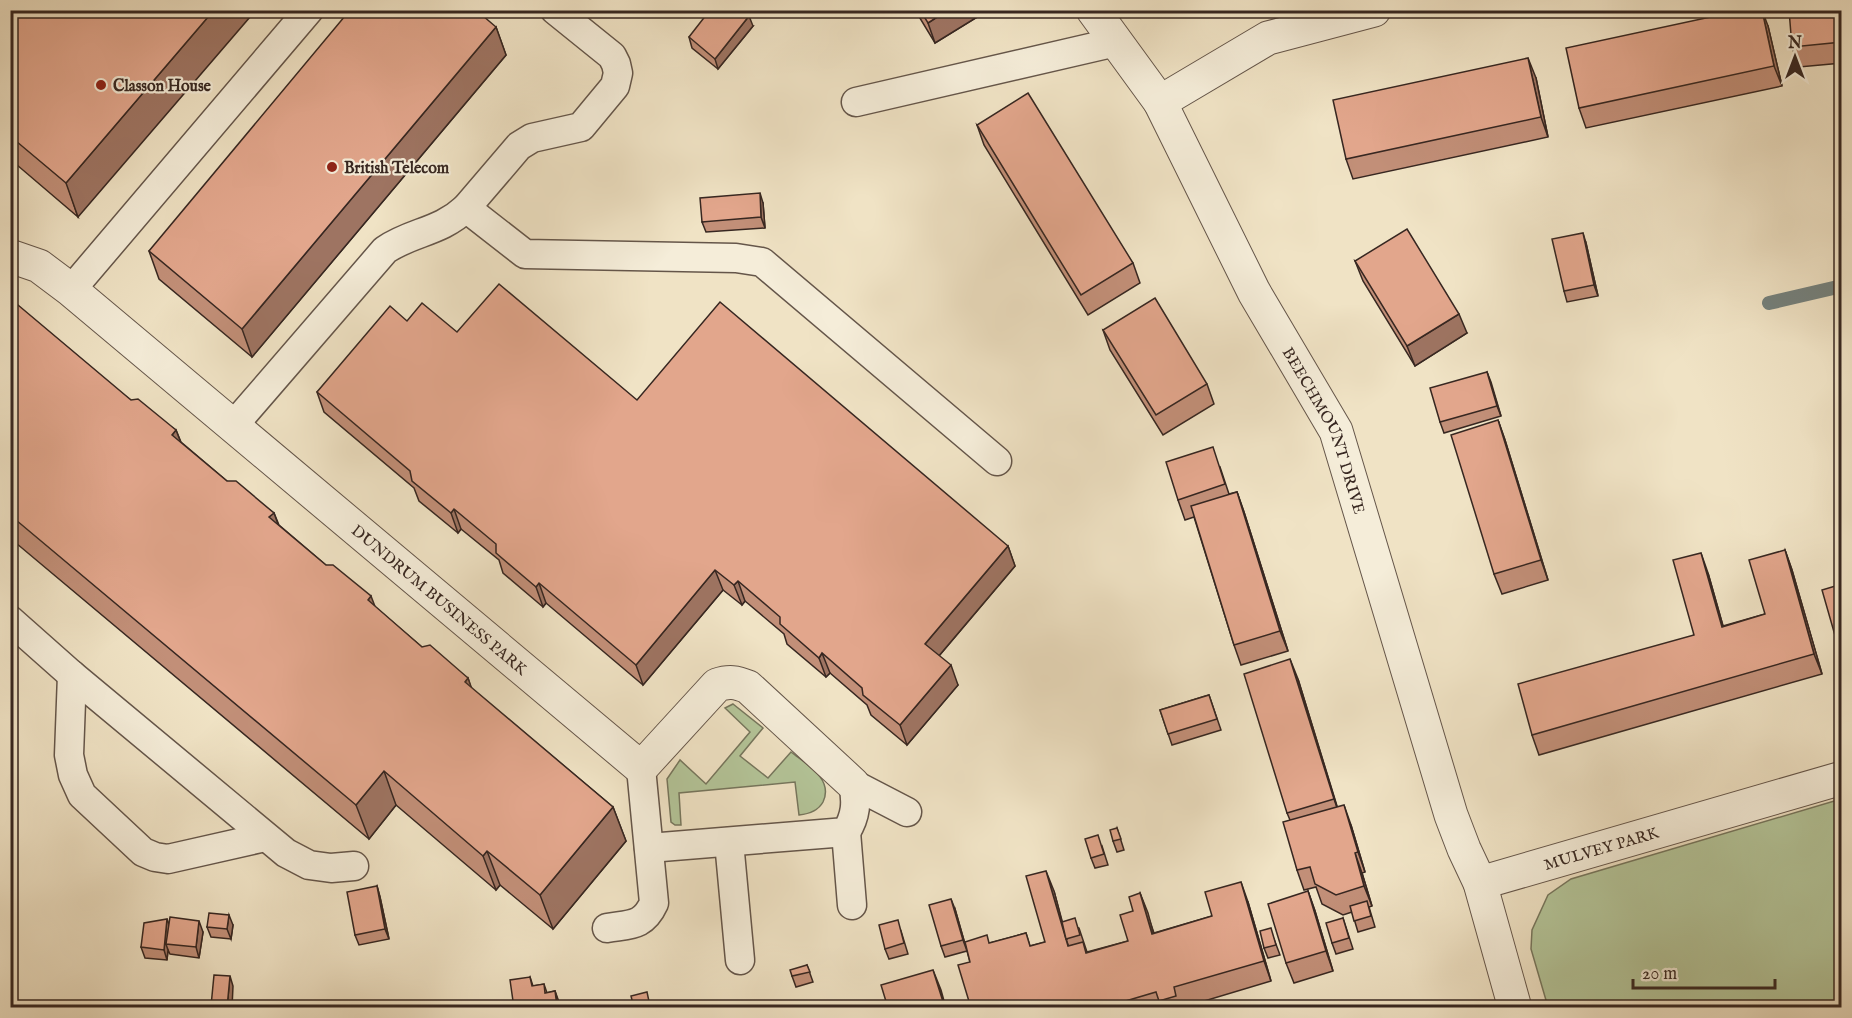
<svg xmlns="http://www.w3.org/2000/svg" width="1852" height="1018" viewBox="0 0 1852 1018" font-family="'IM FELL English',serif">
<style>
.green{fill:#b4c599;stroke:#76765d;stroke-width:1.5}
.lines{fill:none;stroke-linecap:round;stroke-linejoin:round}
.stream{stroke:#74817d;stroke-width:14}
.service-casing{stroke:#65564a;stroke-width:31}
.minor-casing{stroke:#65564a;stroke-width:35}
.service{stroke:#f5edd9;stroke-width:28}
.minor{stroke:#f5edd9;stroke-width:33}
.wall{fill:#c28f78;stroke:#372721;stroke-width:1.5}
.shaded-wall{fill:#9e7462;stroke:#372721;stroke-width:1.5}
.building{fill:#e2a68c;stroke:#372721;stroke-width:1.5}
.poi-dot{fill:#8f2418;stroke:#f5edd9;stroke-width:2}
.labels{text-anchor:middle;stroke-width:4.5;stroke-linejoin:round;paint-order:stroke}
.poi-label{font-size:16px;font-weight:bold;fill:#372721;stroke:#f5edd9;text-anchor:start}
.street-label{font-size:16px;fill:#372721;stroke:#f5edd9}
</style>
<rect width="100%" height="100%" fill="#f0e3c5"/>
<filter id="stains"><feTurbulence type="fractalNoise" baseFrequency=".00333" numOctaves="4"/><feColorMatrix values="0 0 0 0 .2 0 0 0 0 .09 0 0 0 0 .02 0 0 0 .5 -.17"/></filter>
<radialGradient id="worn" r=".72"><stop offset=".6" stop-color="#630" stop-opacity="0"/><stop offset="1" stop-color="#630" stop-opacity=".3"/></radialGradient>
<!-- green -->
<g class="green">
<path d="M733,704L763,728L740,756L768,778L791,752C806,764 834,779 823,802C818,811 809,814 799,815L795,782L679,793L681,825H675L671,822L667,779L680,760L706,784L750,732L725,708Z"/>
<polygon points="1841,799 1841,1007 1548,1007 1531,949 1532,930 1548,895 1571,879"/>
</g>
<g class="lines">
<!-- stream -->
<polyline class="stream" points="1769,303 1842,286"/>
<!-- service casing -->
<g class="service-casing">
<g id="service">
<polyline points="856,102 1116,42"/>
<polyline points="466,208 519,146 532,138 581,127 615,86 618,73 616,64 612,56 555,10"/>
<polyline points="71,290 309,10"/>
<path d="M233,426L385,250C413,231 439,233 466,208L525,254L736,258L762,262L997,461"/>
<polyline points="10,620 72,675 286,853 309,865 331,868 354,866"/>
<polyline points="72,675 69,755 73,775 82,795 143,852 155,857 168,859 265,837"/>
<polyline points="846,832 852,905"/>
<polyline points="729,842 740,960"/>
<path d="M649,848L846,832C856,816 857,802 853,784L907,812"/>
<path d="M607,928C630,924 643,927 654,903L641,768"/>
</g>
</g>
<!-- minor casing -->
<g class="minor-casing">
<g id="minor">
<path id="s1" d="M1093,10L1160,102L1254,292L1336,431L1451,815L1464,849L1480,883L1515,1008"/>
<polyline points="1160,102 1268,38 1374,10"/>
<path id="s2" d="M10,256L39,266L71,290L641,768L717,685C729,681 736,682 748,687L853,784"/>
<path id="s3" d="M1480,883L1842,778"/>
</g>
</g>
<!-- service -->
<use href="#service" class="service"/>
<!-- minor -->
<use href="#minor" class="minor"/>
</g>
<!-- wall -->
<g class="wall">
<polygon points="10,10 78,217 10,159"/>
<polygon points="915,10 987,10 987,11 935,43"/>
<polygon points="1842,10 1842,63 1799,67 1792,47"/>
<polygon points="753,26 718,69 692,48 689,37"/>
<polygon points="1768,26 1782,86 1586,128 1579,108"/>
<polygon points="496,27 506,55 252,357 159,279 149,251"/>
<polygon points="1842,76 1842,116 1838,106"/>
<polygon points="1536,78 1548,137 1353,179 1346,159"/>
<polygon points="977,125 1133,263 1140,283 1088,315 984,145"/>
<polygon points="763,203 765,228 706,232 702,222"/>
<polygon points="1586,243 1598,296 1567,302 1564,291"/>
<polygon points="1355,261 1467,333 1415,366 1363,281"/>
<polygon points="10,314 131,400 176,430 181,442 227,481 274,513 279,525 422,647 468,678 471,688 613,807 626,841 553,929 500,885 496,890 396,805 369,839 10,538"/>
<polygon points="407,321 457,332 637,400 1008,546 1015,566 939,656 958,685 907,745 871,715 867,705 830,673 826,677 787,644 784,634 745,601 742,605 723,590 643,685 546,603 543,607 503,573 499,560 461,529 458,533 419,501 414,488 324,412 317,392"/>
<polygon points="1103,330 1207,384 1214,404 1163,435 1110,350"/>
<polygon points="1487,372 1501,416 1444,433 1440,422"/>
<polygon points="1498,420 1505,440 1548,580 1502,594 1494,574"/>
<polygon points="1220,467 1229,494 1237,492 1244,512 1288,651 1241,665 1234,645 1194,517 1185,520 1178,500"/>
<polygon points="1785,550 1792,570 1822,674 1539,755 1532,735 1694,635 1708,573 1723,626 1765,614"/>
<polygon points="1842,584 1842,655 1836,639"/>
<polygon points="1298,679 1337,807 1351,825 1365,872 1362,873 1372,906 1369,907 1375,927 1358,932 1352,912 1343,915 1322,904 1316,887 1304,890 1297,870 1290,820 1287,813"/>
<polygon points="1209,695 1221,730 1172,745 1160,710"/>
<polygon points="1117,828 1124,850 1117,852 1113,841"/>
<polygon points="1102,846 1108,865 1095,868 1091,858"/>
<polygon points="377,886 380,897 389,939 359,945 355,935"/>
<polygon points="1054,891 1062,922 1079,928 1087,952 1128,941 1133,911 1140,893 1154,933 1212,916 1248,902 1271,981 1181,1008 971,1008 970,962 967,951 945,957 941,946 955,909 965,944 990,943 1026,933 1030,946 1045,942"/>
<polygon points="1308,891 1315,911 1333,971 1294,983 1286,963"/>
<polygon points="1343,918 1353,949 1336,954 1332,943"/>
<polygon points="169,924 203,932 199,958 170,954 168,950 167,960 145,958 141,947"/>
<polygon points="233,925 231,939 211,937 207,927"/>
<polygon points="901,931 908,954 889,959 885,949"/>
<polygon points="1274,939 1280,955 1268,958 1264,948"/>
<polygon points="807,965 813,982 796,987 792,976"/>
<polygon points="530,977 533,986 544,984 547,993 555,991 560,1008 514,1008"/>
</g>
<!-- shaded-wall -->
<g class="shaded-wall">
<polygon points="214,10 256,10 78,217 66,183"/>
<polygon points="948,10 987,11 935,43 928,23"/>
<polygon points="1762,10 1768,26 1782,86 1774,66"/>
<polygon points="749,16 753,26 718,69 715,59"/>
<polygon points="496,27 506,55 252,357 242,329"/>
<polygon points="1528,58 1536,78 1548,137 1541,117"/>
<polygon points="760,193 763,203 765,228 761,217"/>
<polygon points="1583,233 1586,243 1598,296 1594,285"/>
<polygon points="1459,314 1467,333 1415,366 1407,346"/>
<polygon points="1487,372 1491,382 1501,416 1497,406"/>
<polygon points="1498,420 1505,440 1548,580 1541,560"/>
<polygon points="176,430 189,464 172,435"/>
<polygon points="1237,492 1244,512 1288,651 1280,631"/>
<polygon points="454,509 461,529 458,533 451,513"/>
<polygon points="274,513 286,547 269,517"/>
<polygon points="1008,546 1015,566 932,664 925,644"/>
<polygon points="1785,550 1792,570 1822,674 1814,654"/>
<polygon points="1701,553 1708,573 1729,647 1722,627"/>
<polygon points="715,570 723,590 643,685 636,665"/>
<polygon points="738,581 745,601 742,605 734,585"/>
<polygon points="539,583 546,603 543,607 536,587"/>
<polygon points="371,596 384,630 368,600"/>
<polygon points="822,653 830,673 826,677 819,658"/>
<polygon points="1290,659 1298,679 1341,819 1334,799"/>
<polygon points="951,665 958,685 907,745 900,725"/>
<polygon points="468,678 480,712 465,682"/>
<polygon points="384,771 396,805 369,839 356,805"/>
<polygon points="1344,805 1351,825 1365,872 1358,852"/>
<polygon points="613,807 626,841 553,929 540,895"/>
<polygon points="487,851 500,885 496,890 483,856"/>
<polygon points="1355,853 1362,873 1372,906 1364,886"/>
<polygon points="1046,871 1054,891 1067,939 1066,939 1070,950 1068,946"/>
<polygon points="1241,882 1248,902 1271,981 1264,961"/>
<polygon points="377,886 380,897 389,939 385,929"/>
<polygon points="1308,891 1315,911 1333,971 1326,951"/>
<polygon points="1140,893 1148,913 1159,954 1152,934"/>
<polygon points="951,899 955,909 967,951 963,940"/>
<polygon points="229,915 233,925 231,939 227,929"/>
<polygon points="167,919 171,929 166,944 168,950 167,960 164,950"/>
<polygon points="199,921 203,932 199,958 196,947"/>
<polygon points="933,970 941,990 946,1008 945,1008"/>
<polygon points="230,976 233,986 232,1008 227,1008"/>
<polygon points="10,989 14,998 12,1008 10,1008"/>
<polygon points="555,991 559,1002 560,1008 558,1008 557,1006"/>
</g>
<!-- building -->
<g class="building">
<polygon points="10,10 214,10 66,183 10,136"/>
<polygon points="350,10 354,10 357,13 359,10 476,10 496,27 242,329 149,251"/>
<polygon points="710,10 742,10 749,16 715,59 689,37"/>
<polygon points="920,10 948,10 928,23"/>
<polygon points="1743,10 1762,10 1774,66 1579,108 1566,48"/>
<polygon points="1789,10 1842,10 1842,42 1792,47"/>
<polygon points="1528,58 1541,117 1346,159 1333,100"/>
<polygon points="1842,76 1842,106 1838,106 1835,77"/>
<polygon points="1028,93 1133,263 1081,295 977,125"/>
<polygon points="760,193 761,217 702,222 700,198"/>
<polygon points="1407,229 1459,314 1407,346 1355,261"/>
<polygon points="1583,233 1594,285 1564,291 1552,239"/>
<polygon points="499,284 637,400 720,302 1008,546 925,644 951,665 900,725 863,695 862,688 822,653 819,658 780,624 780,617 738,581 734,585 715,570 636,665 539,583 536,587 496,553 496,544 454,509 451,513 412,481 410,471 317,392 390,306 407,321 422,303 457,332"/>
<polygon points="1155,298 1207,384 1156,415 1103,330"/>
<polygon points="18,305 131,400 138,399 176,430 172,435 227,481 236,481 274,513 269,517 326,565 333,565 371,596 368,600 422,647 430,645 468,678 465,682 613,807 540,895 487,851 483,856 384,771 356,805 10,515 10,314"/>
<polygon points="1487,372 1497,406 1440,422 1430,388"/>
<polygon points="1498,420 1541,560 1494,574 1451,435"/>
<polygon points="1213,447 1225,484 1178,500 1166,462"/>
<polygon points="1237,492 1280,631 1234,645 1191,506"/>
<polygon points="1785,550 1814,654 1532,735 1518,684 1694,635 1673,560 1701,553 1722,627 1765,614 1749,560"/>
<polygon points="1842,584 1842,638 1836,639 1822,590"/>
<polygon points="1290,659 1334,799 1287,813 1244,674"/>
<polygon points="1209,695 1217,719 1168,734 1160,710"/>
<polygon points="1344,805 1358,852 1355,853 1364,886 1336,895 1315,884 1310,867 1297,870 1283,822"/>
<polygon points="1117,828 1121,839 1113,841 1110,830"/>
<polygon points="1098,835 1104,854 1091,858 1085,839"/>
<polygon points="1046,871 1068,946 1083,942 1086,953 1128,941 1120,915 1133,911 1129,897 1140,893 1152,934 1212,916 1205,892 1241,882 1264,961 1174,987 1176,996 1159,1001 1156,992 1102,1008 971,1008 958,965 970,962 965,942 987,935 989,943 1026,933 1030,946 1045,942 1026,876"/>
<polygon points="377,886 385,929 355,935 347,892"/>
<polygon points="1308,891 1326,951 1286,963 1268,904"/>
<polygon points="951,899 963,940 941,946 929,905"/>
<polygon points="1367,901 1371,916 1354,921 1350,906"/>
<polygon points="209,913 229,915 227,929 207,927"/>
<polygon points="170,917 199,921 196,947 166,944"/>
<polygon points="1075,918 1080,935 1066,939 1062,922"/>
<polygon points="1343,918 1349,938 1332,943 1326,923"/>
<polygon points="167,919 164,950 141,947 144,923"/>
<polygon points="898,920 904,943 885,949 879,925"/>
<polygon points="1271,928 1276,945 1264,948 1260,931"/>
<polygon points="807,965 810,972 792,976 790,970"/>
<polygon points="933,970 945,1008 888,1008 881,985"/>
<polygon points="214,975 230,976 227,1008 211,1006"/>
<polygon points="530,977 532,986 544,984 545,993 555,991 557,1006 547,1007 546,1003 514,1008 510,980"/>
<polygon points="647,992 650,1006 646,1008 634,1008 631,996"/>
<polygon points="827,1002 829,1008 807,1008"/>
</g>
<!-- markers -->
<g class="poi-dot">
<circle cx="101" cy="85" r="6"/>
<circle cx="332" cy="167" r="6"/>
</g>
<g class="labels">
<!-- poi labels -->
<g class="poi-label">
<text x="113" y="91">Classon House</text>
<text x="344" y="173">British Telecom</text>
</g>
<!-- street labels -->
<g class="street-label">
<text dy="6" stroke="none"><textPath href="#s1" startOffset="482">BEECHMOUNT DRIVE</textPath></text>
<text dy="6" stroke="none"><textPath href="#s2" startOffset="552">DUNDRUM BUSINESS PARK</textPath></text>
<text dy="6" stroke="none"><textPath href="#s3" startOffset="126">MULVEY PARK</textPath></text>
</g>
</g>
<!-- margin -->
<rect width="1852" height="1018" fill="none" stroke="#f0e3c5" stroke-width="36"/>
<rect x="12" y="12" width="1828" height="994" fill="none" stroke="#372721" stroke-width="3"/>
<rect x="18" y="18" width="1816" height="982" fill="none" stroke="#372721" stroke-width="1.5"/>
<!-- north arrow -->
<g transform="translate(1795 57)" stroke="#f5edd9" stroke-width="4.5" paint-order="stroke">
<path d="M0-4.5L10 22L0 15L-10 22Z" fill="#372721"/>
<text y="-9" font-size="16" font-weight="bold" text-anchor="middle" fill="#372721">N</text>
</g>
<!-- scale -->
<path d="M1633 979v9h142v-9" fill="none" stroke="#372721" stroke-width="3"/>
<text x="1642" y="979" font-size="18" fill="#372721" stroke="#f5edd9" stroke-width="4.5" paint-order="stroke">20 m</text>
<rect width="100%" height="100%" filter="url(#stains)"/>
<rect width="100%" height="100%" fill="url(#worn)"/>
</svg>
